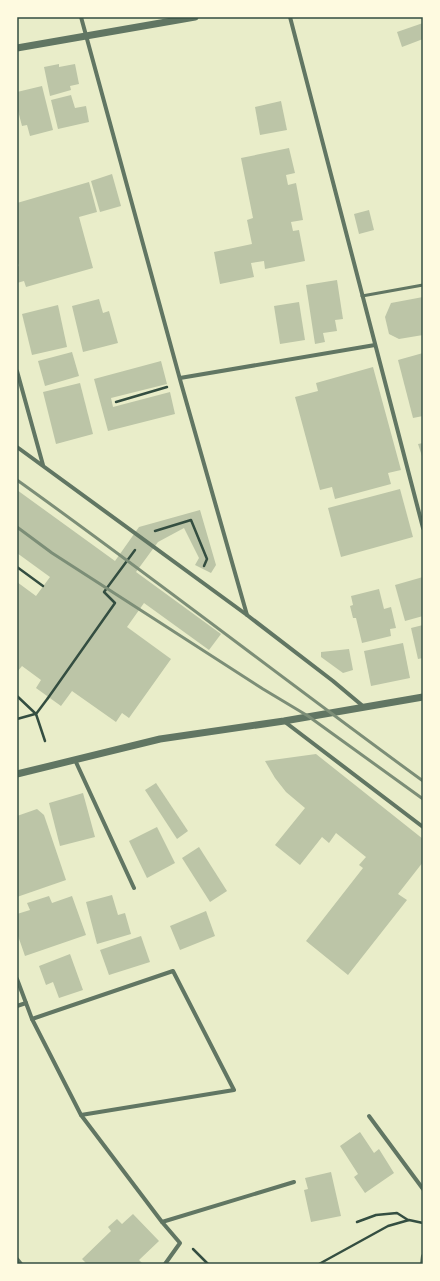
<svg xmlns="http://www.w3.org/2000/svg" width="440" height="1281" viewBox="0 0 440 1281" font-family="'Noto Sans',sans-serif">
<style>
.building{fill:#bcc5a7}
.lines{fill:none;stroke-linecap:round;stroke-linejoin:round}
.path{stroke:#344e41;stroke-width:2.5}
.service{stroke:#617663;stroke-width:3}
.minor{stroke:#617663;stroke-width:4}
.tertiary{stroke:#617663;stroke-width:7}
.rail{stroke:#7c8e77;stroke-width:3}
.neatline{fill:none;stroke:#344e41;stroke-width:1.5}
</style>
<rect width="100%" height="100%" fill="#e9edc9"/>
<!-- building -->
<g class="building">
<polygon points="423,23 423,39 402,47 397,32"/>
<polygon points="59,64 59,67 75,64 79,84 70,86 71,90 50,96 44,67"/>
<polygon points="42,86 53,130 30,136 27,125 22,126 17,107 17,92"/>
<polygon points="71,95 75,108 86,106 89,122 58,129 51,100"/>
<polygon points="281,101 287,130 260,135 255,107"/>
<polygon points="289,148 295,173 286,175 288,185 296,183 303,220 291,222 293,231 299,230 305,261 265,269 264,261 251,263 254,277 220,284 214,252 252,244 247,220 253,218 241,158"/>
<polygon points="112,174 121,206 100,212 91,181"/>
<polygon points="89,182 97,212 79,217 93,268 26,287 24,281 17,283 17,267 19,266 17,260 17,203"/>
<polygon points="369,210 374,230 359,234 354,214"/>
<polygon points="337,280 343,319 335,320 337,331 323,333 325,342 315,344 306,285"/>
<polygon points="423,297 423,335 399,339 389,334 385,317 391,303"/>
<polygon points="99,299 103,313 109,311 118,343 83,352 72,306"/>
<polygon points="299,302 305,340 280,344 274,306"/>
<polygon points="58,305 67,347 32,355 22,314"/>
<polygon points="72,352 79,376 45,386 38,361"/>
<polygon points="423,353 423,416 413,418 398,360"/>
<polygon points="161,361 167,384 111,398 113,407 170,392 175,414 108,431 94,379"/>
<polygon points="373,367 401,470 388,473 391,484 335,499 332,487 320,490 295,397 318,391 316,383"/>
<polygon points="80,383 93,434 56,444 43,392"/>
<polygon points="423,443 423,459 418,444"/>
<polygon points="400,489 413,537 341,557 328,508"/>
<polygon points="17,490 115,561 139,527 200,510 216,565 211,573 195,565 199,558 184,528 158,542 136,572 221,634 209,650 144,603 127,627 171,659 129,718 122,713 116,722 72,691 61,706 36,688 41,680 22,666 17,672 17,582 36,596 50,577 17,553"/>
<polygon points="423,577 423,616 405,621 395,585"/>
<polygon points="379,589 384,609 391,607 396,628 390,629 391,636 362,643 356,618 353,618 350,606 353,605 351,596"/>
<polygon points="423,625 423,658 418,659 411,628"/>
<polygon points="403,643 410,678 371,686 364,651"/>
<polygon points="349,649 353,670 343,673 321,657 321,652"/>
<polygon points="316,754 423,839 423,862 398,894 407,900 348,975 306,941 363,868 359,865 366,857 336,833 329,843 322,837 300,865 275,845 305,808 286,792 275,778 265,761"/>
<polygon points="156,783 188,831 177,839 145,790"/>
<polygon points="83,793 95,837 60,846 49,803"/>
<polygon points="37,809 44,815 66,880 17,897 17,816"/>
<polygon points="157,827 175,863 147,878 129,841"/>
<polygon points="199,847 227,891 210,902 182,858"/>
<polygon points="112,895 118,915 125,913 131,934 97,944 86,902"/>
<polygon points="49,896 52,903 72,896 86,935 25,956 17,933 17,914 30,910 27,903"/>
<polygon points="206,911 215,936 180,950 170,926"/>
<polygon points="141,936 150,962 109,975 100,950"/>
<polygon points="70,954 83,990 59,998 53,982 46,985 39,966"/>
<polygon points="360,1132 374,1153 379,1149 394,1173 365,1193 354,1177 358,1174 340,1146"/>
<polygon points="331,1172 341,1216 311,1222 304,1190 308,1189 305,1178"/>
<polygon points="133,1214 159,1241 139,1260 143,1264 87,1264 82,1259 111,1231 108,1227 117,1219 122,1224"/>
</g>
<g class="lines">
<!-- path -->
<g class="path">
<polyline points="116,402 167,387"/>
<polyline points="155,531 191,520 207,559 204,566"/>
<polyline points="17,567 43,586"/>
<polyline points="17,696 36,714"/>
<polyline points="48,698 115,603 104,592 135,550"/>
<polyline points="17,719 35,714"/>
<polyline points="45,741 36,714 48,698"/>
<polyline points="357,1222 376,1215 397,1213 408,1220"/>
<polyline points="193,1249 208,1264"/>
<polyline points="319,1264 388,1226 409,1220 423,1223"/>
</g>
<!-- service -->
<polyline class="service" points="362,296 423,285"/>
<!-- minor -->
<g class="minor">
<polyline points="81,17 181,383 247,615"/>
<polyline points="290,17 423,528"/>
<polyline points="17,371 43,465"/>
<polyline points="180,378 375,345"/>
<polyline points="17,447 247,615 333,681 364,707"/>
<polyline points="285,722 423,827"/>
<polyline points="75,760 134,888"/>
<polyline points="17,979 32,1019 81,1115 162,1222 180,1243 165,1264"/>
<polyline points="17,1006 26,1003"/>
<polyline points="32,1019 173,971 234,1090 81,1115"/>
<polyline points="369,1116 423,1189"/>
<polyline points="162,1222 294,1182"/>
<polyline points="17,1259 21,1264"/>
<polyline points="422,1264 423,1256"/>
</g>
<!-- tertiary -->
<g class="tertiary">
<polyline points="17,48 195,17"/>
<polyline points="17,774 160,739 284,721 423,697"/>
</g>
<!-- rail -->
<g class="rail">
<path d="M17,480C154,578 287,682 423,781"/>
<polyline points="17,527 52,553 263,689 308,716 423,799"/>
</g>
</g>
<!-- border -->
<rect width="440" height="1281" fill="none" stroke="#fefae0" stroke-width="36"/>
<rect x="18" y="18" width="404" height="1245" class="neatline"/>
</svg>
